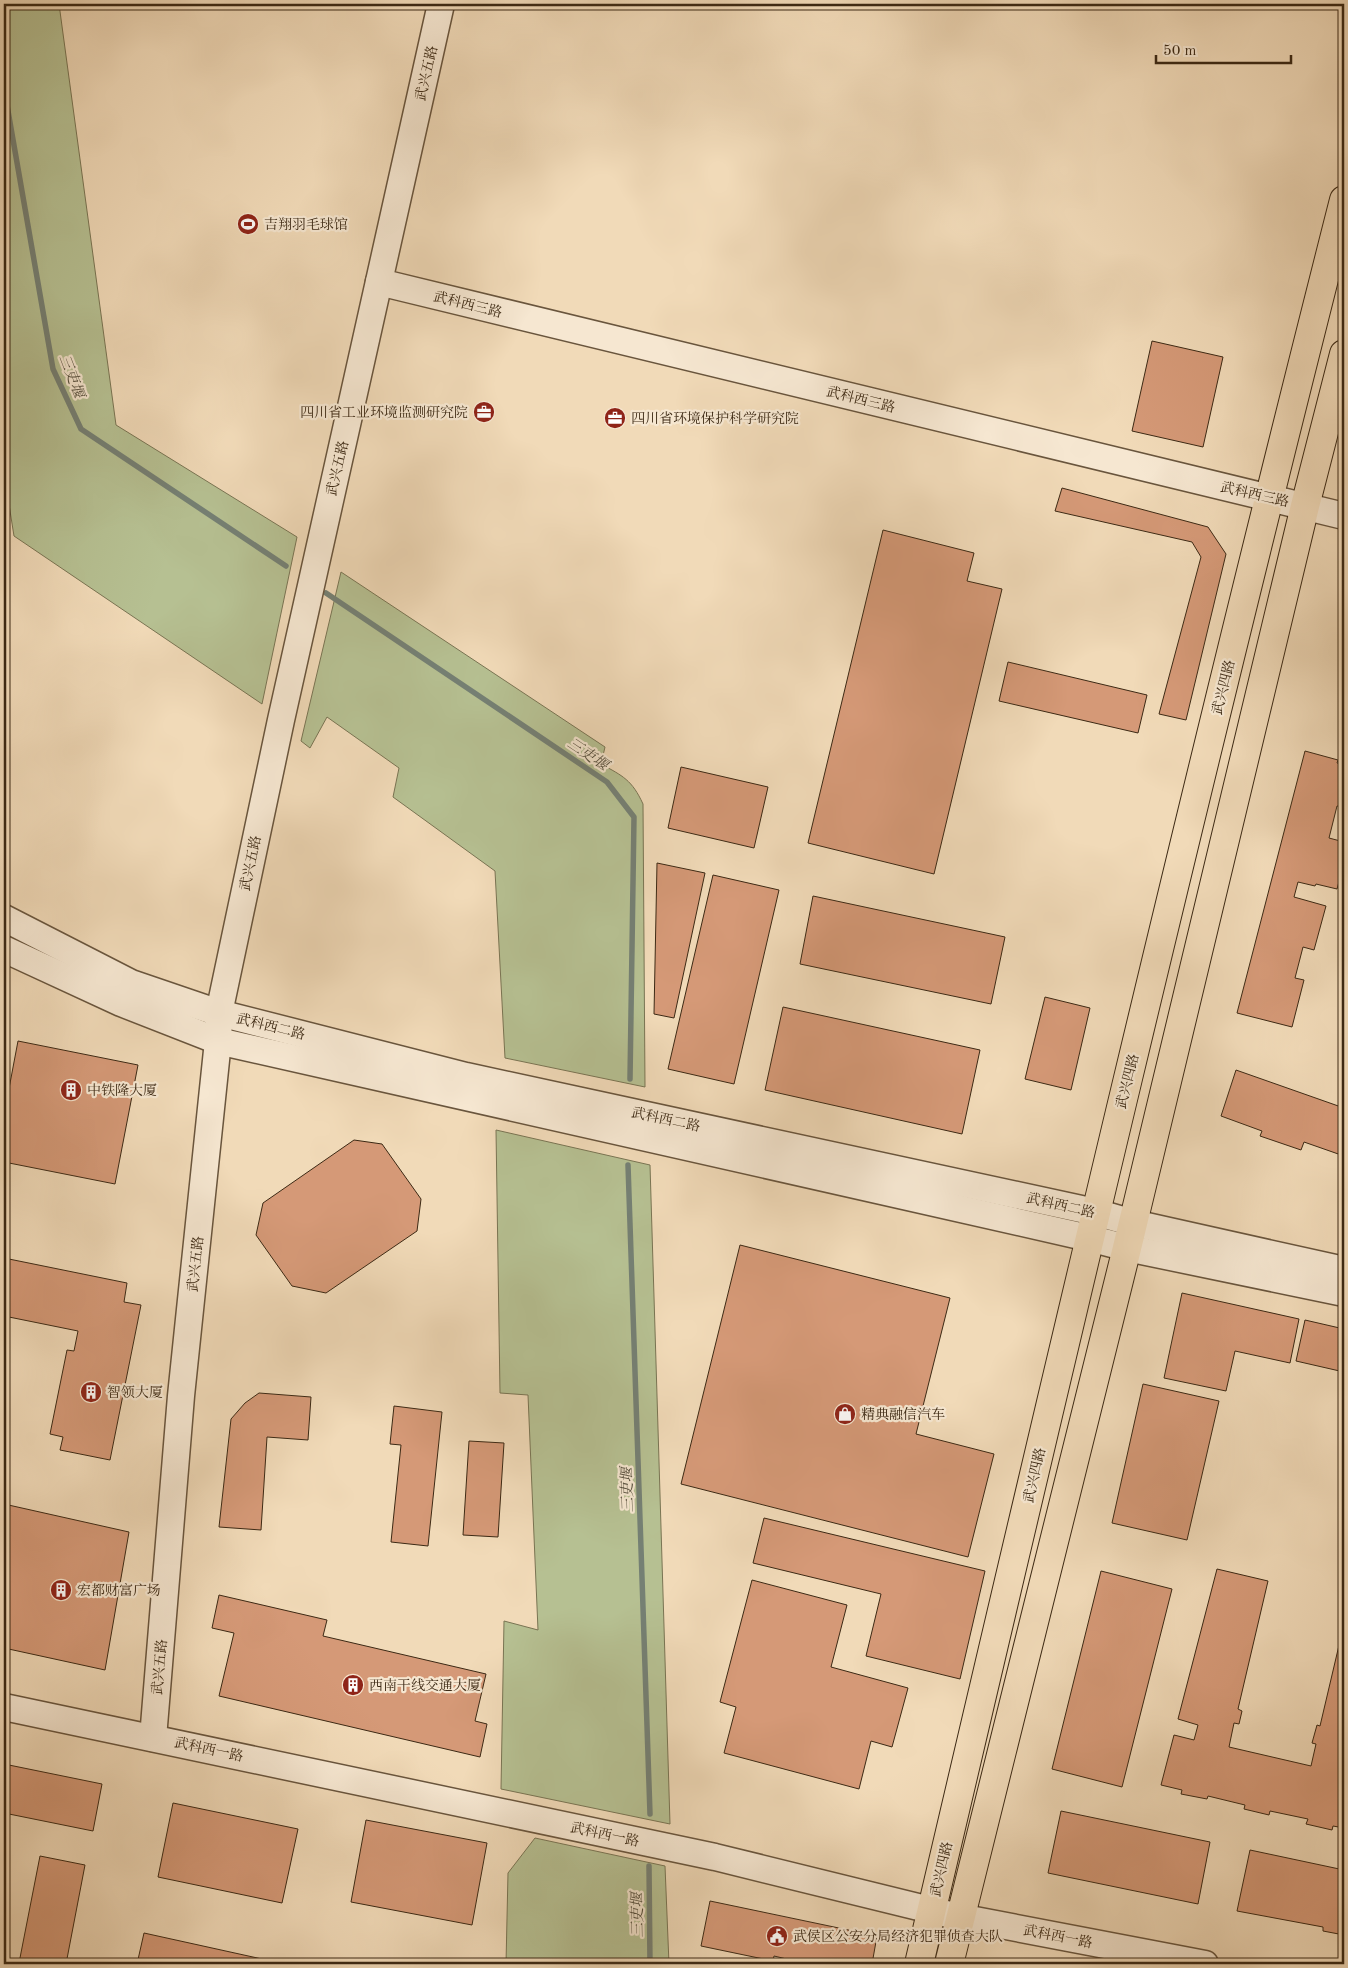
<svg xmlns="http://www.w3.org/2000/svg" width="1348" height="1968" viewBox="0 0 1348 1968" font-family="'Old Standard TT','Noto Serif SC',serif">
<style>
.green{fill:#b6c092;stroke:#797453}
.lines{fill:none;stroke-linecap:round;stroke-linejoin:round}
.stream{stroke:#758074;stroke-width:5.5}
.building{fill:#d59977;stroke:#3c2914}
.minor-casing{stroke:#69553d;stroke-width:29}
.major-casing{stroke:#3c2914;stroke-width:30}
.minor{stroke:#f6e7d1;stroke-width:26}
.major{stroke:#f1dab8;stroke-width:28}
.labels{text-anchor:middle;stroke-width:4.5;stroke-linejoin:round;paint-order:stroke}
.street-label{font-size:14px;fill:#3c2914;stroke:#f6e7d1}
.poi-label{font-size:14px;fill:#3c2914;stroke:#f6e7d1;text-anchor:start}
.water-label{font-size:15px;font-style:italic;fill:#544d3c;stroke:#f6e7d1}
</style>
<rect width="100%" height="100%" fill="#f1dab8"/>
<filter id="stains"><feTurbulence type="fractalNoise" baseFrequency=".004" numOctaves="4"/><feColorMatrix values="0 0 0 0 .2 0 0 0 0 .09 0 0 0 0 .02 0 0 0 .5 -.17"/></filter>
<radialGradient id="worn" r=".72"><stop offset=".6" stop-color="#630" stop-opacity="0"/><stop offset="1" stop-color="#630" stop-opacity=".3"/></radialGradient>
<!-- green -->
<g class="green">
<polygon points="4,4 59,4 116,425 297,537 262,704 14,536 4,473"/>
<path d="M341,572L605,747L601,764C623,776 632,780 643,804L645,1087L505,1058L495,871L393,797L399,768L327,717L310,748L301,741Z"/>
<polygon points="496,1130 650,1165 670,1824 501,1789 504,1621 538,1630 528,1395 500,1393"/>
<polygon points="535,1838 665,1866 669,1964 506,1964 508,1873"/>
</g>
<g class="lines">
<!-- stream -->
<g class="stream">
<polyline points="4,88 53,369 81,429 286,566"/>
<polyline points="326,593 607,782 634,817 630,1079"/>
<polyline points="628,1165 650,1814"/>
<polyline points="649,1866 650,1964"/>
</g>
</g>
<!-- building -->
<g class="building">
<polygon points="1152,341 1223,357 1203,447 1132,431"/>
<polygon points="1062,488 1208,527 1226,554 1186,720 1159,714 1201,557 1192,542 1055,511"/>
<polygon points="883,530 974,553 967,581 1002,589 934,874 808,843"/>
<polygon points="1008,662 1147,695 1138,733 999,701"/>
<polygon points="1305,751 1338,760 1337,763 1344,765 1344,807 1337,806 1329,838 1344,842 1344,863 1337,889 1316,884 1315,886 1298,882 1294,897 1326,906 1314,950 1303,947 1295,978 1304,980 1292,1027 1237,1013"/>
<polygon points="681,767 768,787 754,848 668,828"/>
<polygon points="657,863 705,873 674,1018 654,1014"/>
<polygon points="713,875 779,890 734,1084 668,1069"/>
<polygon points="813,896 1005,937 991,1004 800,964"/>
<polygon points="1045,997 1090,1008 1071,1090 1025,1079"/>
<polygon points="783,1007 980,1050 962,1134 765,1090"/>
<polygon points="18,1041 138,1065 115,1184 4,1162 4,1115"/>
<polygon points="1236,1070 1344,1108 1344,1156 1304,1142 1301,1150 1260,1136 1262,1131 1221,1116"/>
<polygon points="354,1140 382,1144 421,1199 417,1231 326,1293 292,1286 256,1235 263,1203"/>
<polygon points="740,1245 950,1298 916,1434 994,1454 968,1557 681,1484"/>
<polygon points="4,1258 127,1283 124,1302 141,1305 110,1460 60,1450 63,1437 50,1434 67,1350 74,1351 78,1331 4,1316"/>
<polygon points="1182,1293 1299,1319 1290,1363 1235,1351 1226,1391 1164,1378"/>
<polygon points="1305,1320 1344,1329 1344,1372 1296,1361"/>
<polygon points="1143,1384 1219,1401 1187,1540 1112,1523"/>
<polygon points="259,1393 311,1397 308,1440 267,1437 261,1530 219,1527 231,1419 245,1403"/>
<polygon points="394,1406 442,1412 428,1546 391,1542 401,1445 390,1444"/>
<polygon points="469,1441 504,1443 498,1537 463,1535"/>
<polygon points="4,1504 129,1532 105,1670 4,1648"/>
<polygon points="764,1518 985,1571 960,1679 866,1656 881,1594 753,1563"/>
<polygon points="1217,1569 1268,1581 1238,1709 1242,1711 1239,1724 1234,1723 1229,1747 1311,1766 1316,1744 1312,1743 1317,1725 1320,1726 1344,1624 1344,1828 1333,1826 1332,1830 1306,1824 1308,1819 1270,1811 1269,1815 1244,1809 1245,1805 1208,1796 1207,1799 1181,1794 1182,1790 1161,1785 1174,1735 1194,1740 1198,1725 1178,1719"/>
<polygon points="1101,1571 1172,1589 1122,1787 1052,1769"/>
<polygon points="752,1580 847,1605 831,1667 908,1688 892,1747 871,1741 859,1789 724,1753 736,1707 720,1702"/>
<polygon points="219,1595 327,1620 323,1636 486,1674 475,1721 487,1724 480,1757 219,1696 234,1633 212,1628"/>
<polygon points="4,1764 102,1784 93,1831 4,1813"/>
<polygon points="173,1803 298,1829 282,1903 158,1877"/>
<polygon points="1061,1811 1210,1842 1198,1904 1048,1873"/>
<polygon points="366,1820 487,1843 472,1925 351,1902"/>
<polygon points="1250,1850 1344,1870 1344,1935 1323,1931 1323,1927 1237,1911"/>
<polygon points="40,1856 85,1865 66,1964 19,1963"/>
<polygon points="710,1901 877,1936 872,1964 795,1964 795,1961 774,1956 773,1961 701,1946"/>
<polygon points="144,1933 271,1961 271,1964 137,1964"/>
</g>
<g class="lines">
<!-- minor casing -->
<g class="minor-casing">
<g id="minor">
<polyline points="379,282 1344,516"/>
<polyline points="4,918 131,983 219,1013 466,1076 1095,1212 1133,1223 1344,1270"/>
<polyline points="4,949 121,1003 218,1041 1089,1238 1127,1248 1344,1293"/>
<polyline points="4,1707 715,1857 959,1917 1205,1964"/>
<polyline points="153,1738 181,1396 218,1041 219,1013 281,720 441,4"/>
</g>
</g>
<!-- major casing -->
<g class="major-casing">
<g id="major">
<path d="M919,1964C1057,1375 1195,786 1344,200"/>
<polyline points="949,1964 1127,1248 1305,506 1344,354"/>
</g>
</g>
<!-- minor -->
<use href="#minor" class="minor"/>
<!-- major -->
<use href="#major" class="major"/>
</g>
<!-- icons -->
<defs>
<g id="stadium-disc" transform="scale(1.125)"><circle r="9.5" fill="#8f2418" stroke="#f6e7d1"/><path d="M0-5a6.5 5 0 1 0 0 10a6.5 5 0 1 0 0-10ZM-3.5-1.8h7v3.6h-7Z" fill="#fff"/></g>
<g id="office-disc" transform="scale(1.125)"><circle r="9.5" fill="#8f2418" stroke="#f6e7d1"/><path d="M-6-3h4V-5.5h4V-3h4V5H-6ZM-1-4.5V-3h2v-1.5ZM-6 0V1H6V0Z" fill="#fff"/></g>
<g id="building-disc" transform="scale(1.125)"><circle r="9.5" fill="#8f2418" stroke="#f6e7d1"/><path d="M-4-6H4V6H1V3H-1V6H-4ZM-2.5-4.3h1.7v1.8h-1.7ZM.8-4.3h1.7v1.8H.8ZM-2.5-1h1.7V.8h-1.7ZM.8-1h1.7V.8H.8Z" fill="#fff"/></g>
<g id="shop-disc" transform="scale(1.125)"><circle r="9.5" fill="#8f2418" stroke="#f6e7d1"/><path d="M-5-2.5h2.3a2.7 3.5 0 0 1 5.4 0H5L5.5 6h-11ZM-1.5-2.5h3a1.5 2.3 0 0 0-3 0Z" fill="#fff"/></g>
<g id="civic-disc" transform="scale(1.125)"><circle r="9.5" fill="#8f2418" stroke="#f6e7d1"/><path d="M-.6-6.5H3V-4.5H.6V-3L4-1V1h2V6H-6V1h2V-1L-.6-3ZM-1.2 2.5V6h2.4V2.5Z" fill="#fff"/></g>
</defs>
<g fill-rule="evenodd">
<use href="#stadium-disc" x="248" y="224"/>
<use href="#office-disc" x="484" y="412"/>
<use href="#office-disc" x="615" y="418"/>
<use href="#building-disc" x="71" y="1090"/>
<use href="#building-disc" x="91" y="1392"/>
<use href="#shop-disc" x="845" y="1414"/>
<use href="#building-disc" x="61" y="1590"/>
<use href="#building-disc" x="353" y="1685"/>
<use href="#civic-disc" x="777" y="1936"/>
</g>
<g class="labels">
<!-- street labels -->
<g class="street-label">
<text transform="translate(426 73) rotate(-77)" y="5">武兴五路</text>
<text transform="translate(468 304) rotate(14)" y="5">武科西三路</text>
<text transform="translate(861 399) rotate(14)" y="5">武科西三路</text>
<text transform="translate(337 468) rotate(-77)" y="5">武兴五路</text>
<text transform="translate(1255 494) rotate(13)" y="5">武科西三路</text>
<text transform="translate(1223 687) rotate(-76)" y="5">武兴四路</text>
<text transform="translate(250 863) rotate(-78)" y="5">武兴五路</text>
<text transform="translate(271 1026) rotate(14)" y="5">武科西二路</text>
<text transform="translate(1127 1081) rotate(-76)" y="5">武兴四路</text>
<text transform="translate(666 1119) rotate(12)" y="5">武科西二路</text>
<text transform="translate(1061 1205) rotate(13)" y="5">武科西二路</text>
<text transform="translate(195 1264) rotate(-84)" y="5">武兴五路</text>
<text transform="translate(1034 1475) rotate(-77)" y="5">武兴四路</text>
<text transform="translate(159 1667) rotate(-85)" y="5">武兴五路</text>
<text transform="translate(209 1749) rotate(12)" y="5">武科西一路</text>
<text transform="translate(605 1834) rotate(12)" y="5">武科西一路</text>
<text transform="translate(941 1869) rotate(-77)" y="5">武兴四路</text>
<text transform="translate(1058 1936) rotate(11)" y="5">武科西一路</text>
</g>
<!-- poi labels -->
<g class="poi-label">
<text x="264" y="229">吉翔羽毛球馆</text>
<text x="468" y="417" text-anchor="end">四川省工业环境监测研究院</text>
<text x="631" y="423">四川省环境保护科学研究院</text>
<text x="87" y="1095">中铁隆大厦</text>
<text x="107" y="1397">智领大厦</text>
<text x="861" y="1419">精典融信汽车</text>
<text x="77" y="1595">宏都财富广场</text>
<text x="369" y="1690">西南干线交通大厦</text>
<text x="793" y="1941">武侯区公安分局经济犯罪侦查大队</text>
</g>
<!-- water labels -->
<g class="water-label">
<text transform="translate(72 376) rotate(69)" y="5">三吏堰</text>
<text transform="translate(588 754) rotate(34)" y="5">三吏堰</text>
<text transform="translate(627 1490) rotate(-92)" y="5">三吏堰</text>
<text transform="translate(637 1915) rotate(-91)" y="5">三吏堰</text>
</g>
</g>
<!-- margin -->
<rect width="1348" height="1968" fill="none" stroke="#f1dab8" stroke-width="20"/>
<rect x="5" y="5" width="1338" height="1958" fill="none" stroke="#3c2914" stroke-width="2.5"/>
<rect x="10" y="10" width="1328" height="1948" fill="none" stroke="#3c2914"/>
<!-- scale -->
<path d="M1156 55v8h135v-8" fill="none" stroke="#3c2914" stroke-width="2.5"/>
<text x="1163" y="55" font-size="15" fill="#3c2914" stroke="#f6e7d1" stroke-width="4" paint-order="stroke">50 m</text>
<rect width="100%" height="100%" filter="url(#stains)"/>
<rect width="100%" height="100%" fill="url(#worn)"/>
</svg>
